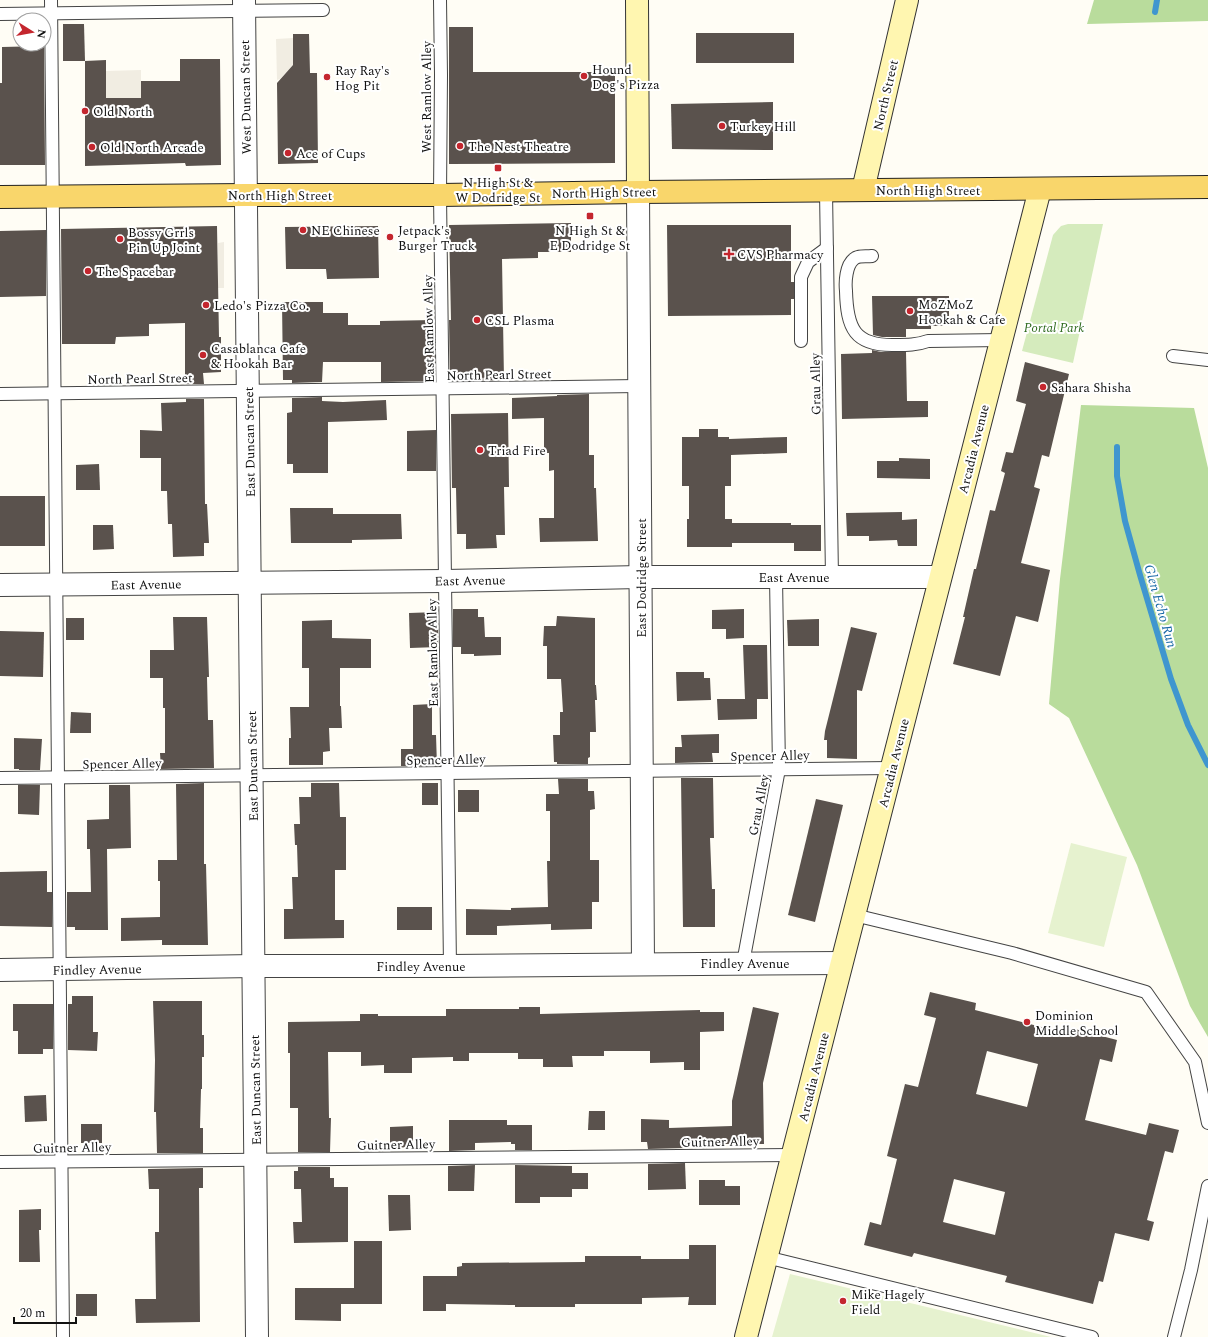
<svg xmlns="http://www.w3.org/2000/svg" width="1208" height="1337" viewBox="0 0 1208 1337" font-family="Spectral,serif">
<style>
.green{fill:#d5ebbd}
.forest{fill:#b9dc9c}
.pitch{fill:#e6f2cf}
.plaza{fill:#f1ede2}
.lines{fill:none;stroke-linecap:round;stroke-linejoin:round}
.stream{stroke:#3f96cf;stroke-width:6}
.building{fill:#5a524d;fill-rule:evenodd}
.lane-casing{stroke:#444;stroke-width:14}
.street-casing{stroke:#444;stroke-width:24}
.secondary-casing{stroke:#333;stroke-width:24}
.primary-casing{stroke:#222;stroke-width:24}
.lane{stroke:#fff;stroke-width:12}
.street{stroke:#fff;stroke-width:22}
.secondary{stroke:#fff6b0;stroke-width:22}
.primary{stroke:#f9d66b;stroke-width:22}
.poi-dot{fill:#c4262e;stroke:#fff;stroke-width:1.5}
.labels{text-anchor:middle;stroke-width:4;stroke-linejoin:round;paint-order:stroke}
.poi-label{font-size:13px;fill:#111;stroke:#fff;text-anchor:start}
.street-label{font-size:13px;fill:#111;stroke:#fff}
.park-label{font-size:13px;font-style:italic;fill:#2f6b1f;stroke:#fff}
.water-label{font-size:14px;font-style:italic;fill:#1768a6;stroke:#fff}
</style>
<rect width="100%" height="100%" fill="#fffdf5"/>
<!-- green -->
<polygon class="green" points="1068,224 1103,224 1073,363 1022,351 1053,235 1061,226"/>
<!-- forest -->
<g class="forest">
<polygon points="1094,0 1208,0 1208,21 1087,24"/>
<polygon points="1081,405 1194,408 1208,468 1208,1037 1190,1006 1137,865 1069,718 1049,704 1060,579"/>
</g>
<!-- pitch -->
<g class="pitch">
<polygon points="1071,843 1127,857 1104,947 1048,933"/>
<polygon points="790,1274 1051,1337 772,1337"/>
</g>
<!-- plaza -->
<g class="plaza">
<polygon points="293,38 293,65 280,79 277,80 276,39"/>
<polygon points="141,70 141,98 122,98 106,127 106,71"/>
<polygon points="224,242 224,288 218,288 218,243"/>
</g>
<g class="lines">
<!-- stream -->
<g class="stream">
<polyline points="1155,12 1157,0"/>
<polyline points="1117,447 1117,476 1125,521 1140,575 1171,679 1188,725 1208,765"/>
</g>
</g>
<!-- building -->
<g class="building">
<polygon points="63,24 84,24 85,61 63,61"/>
<polygon points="449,27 473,27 473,72 615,72 615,163 449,164"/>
<rect x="696" y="33" width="98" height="30"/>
<polygon points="293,34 309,34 310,73 317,73 318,163 278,164 277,83 293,65"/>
<polygon points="44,46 45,165 0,165 0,83 2,83 2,47"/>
<polygon points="180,59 220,59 221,165 186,166 185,163 85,166 85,61 106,60 106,98 141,98 141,81 180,81"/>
<polygon points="773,102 773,150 672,149 671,104"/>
<polygon points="571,223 571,252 538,252 538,258 502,259 504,380 450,381 449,320 451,320 449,225"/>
<polygon points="667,225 791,225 791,282 794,282 794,299 791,299 791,315 668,316"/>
<polygon points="217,226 219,337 221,337 221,372 203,373 204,384 185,384 185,323 149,324 149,336 116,337 115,344 62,344 61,229"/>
<polygon points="378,226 379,278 327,279 326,269 286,269 285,227"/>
<polygon points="46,230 46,296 0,297 0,231"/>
<polygon points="872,296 949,296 949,326 931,326 931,329 906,329 906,337 882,337 873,335"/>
<polygon points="282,302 323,302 323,313 348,313 348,325 380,325 380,321 434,320 435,381 381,382 381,362 323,362 322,382 292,383 292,380 283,380"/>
<polygon points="872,350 881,352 906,352 907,401 928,401 928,417 842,419 841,354 872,353"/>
<polygon points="1025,362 1069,374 1049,457 1042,455 1034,487 1040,489 1021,563 1050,570 1038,622 1016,616 1000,676 953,664 965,617 963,617 974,569 976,569 990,510 995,511 1005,473 1001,471 1006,452 1013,453 1026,404 1016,401"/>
<polygon points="589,394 589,455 594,455 594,488 596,488 598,541 540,542 539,518 554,518 554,470 549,471 549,453 544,453 544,418 512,419 512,398 557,396 557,395"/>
<polygon points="322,397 322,401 343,402 386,400 387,420 328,422 328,473 293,473 293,464 287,464 287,413 292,412 292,398"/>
<polygon points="186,399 204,399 205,504 207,504 209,543 204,543 204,556 173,557 172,524 168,524 167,491 161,491 161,458 140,458 140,430 162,431 161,403 186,402"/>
<polygon points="508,413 509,487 504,487 505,535 496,535 497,548 466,549 466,534 457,534 456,488 452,488 451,414"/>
<polygon points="699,429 718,429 718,437 729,437 729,439 787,437 787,453 731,455 731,486 725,486 725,519 732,519 732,523 791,523 791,525 821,525 821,551 794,551 794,543 732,543 732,547 687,547 687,519 689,519 689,486 682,486 682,437 699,437"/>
<polygon points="436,430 436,471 407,471 407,431"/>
<polygon points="899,458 930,459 930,479 877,478 877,461 899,461"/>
<polygon points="99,464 100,490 76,490 76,465"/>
<rect x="0" y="496" width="45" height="50"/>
<polygon points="290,508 333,508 333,514 401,514 402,539 352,540 352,543 291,543"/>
<polygon points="902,512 902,520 917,519 917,546 898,546 897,540 869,541 869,536 847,536 846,513"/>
<polygon points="93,525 113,525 114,549 93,550"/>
<polygon points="453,609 478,609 478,617 484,617 485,637 501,637 501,655 474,656 474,654 461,654 461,647 453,647"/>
<polygon points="744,609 744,638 726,639 726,629 712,629 712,610"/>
<polygon points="438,612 438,647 410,648 409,613"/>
<polygon points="557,616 595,618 595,685 596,685 597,700 595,700 596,732 590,732 590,757 588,758 588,764 557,764 557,762 554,762 553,735 560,735 560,712 563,712 561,679 547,679 547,646 543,646 544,626 556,626"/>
<polygon points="173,617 207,617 209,677 207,677 208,720 213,720 214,768 161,769 160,753 165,753 165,708 163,708 163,678 150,678 150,650 174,650"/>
<rect x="66" y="618" width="18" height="22"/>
<polygon points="819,619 819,646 788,646 787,620"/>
<polygon points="332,620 332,638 371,639 371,668 340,668 340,706 341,706 342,728 329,728 330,751 323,752 323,765 289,765 289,738 291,738 290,707 309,707 309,668 302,668 302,621"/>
<polygon points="851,627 877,633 862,691 857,690 857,759 827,758 827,740 824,740 825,731"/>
<polygon points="0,631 44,632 43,677 0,676"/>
<polygon points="743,645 767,645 768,699 757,699 757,719 718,720 717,699 745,699"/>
<polygon points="676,672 704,672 704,678 710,678 711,700 677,701"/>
<polygon points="432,704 432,735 436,735 437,766 401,766 401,749 413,749 413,705"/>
<polygon points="71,712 91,713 91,733 70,733"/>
<polygon points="719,734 719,753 712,753 713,762 675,763 675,747 682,747 681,735"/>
<polygon points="14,738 42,739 40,770 19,770 19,769 14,769"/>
<polygon points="681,778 713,778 714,838 710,838 712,889 715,889 715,927 683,927"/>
<polygon points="558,779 588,779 588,791 594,791 595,809 590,810 590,860 599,860 599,902 592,902 592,929 551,930 551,924 497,926 497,935 466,935 466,909 511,910 511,908 548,907 547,861 550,861 550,811 546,811 546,794 559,794"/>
<polygon points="204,783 204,864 206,864 208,945 162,945 162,940 121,941 121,918 160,917 160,881 158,881 158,860 177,860 176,784"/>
<polygon points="311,783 339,783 340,817 346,817 346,870 335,870 335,920 344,920 344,938 284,939 284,909 293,909 292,877 298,877 297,845 295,845 294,824 300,824 299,797 311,797"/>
<rect x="422" y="783" width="16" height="22"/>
<polygon points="18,785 40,785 39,815 18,814"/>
<polygon points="109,785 130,785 131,848 107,849 108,930 75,930 75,927 67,927 67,892 91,892 90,849 87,849 87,820 109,819"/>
<rect x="458" y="790" width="21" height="22"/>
<polygon points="816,799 843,805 815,922 788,915"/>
<polygon points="47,871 47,892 52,892 52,927 0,926 0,872"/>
<rect x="397" y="907" width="35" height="23"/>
<path d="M930,992L976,1003L975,1010L1069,1034L1071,1028L1117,1040L1112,1062L1100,1059L1085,1120L1146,1135L1149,1123L1179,1130L1173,1153L1165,1151L1147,1220L1154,1222L1149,1241L1115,1233L1103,1282L1099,1281L1093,1304L1005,1282L1007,1276L914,1253L912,1257L864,1245L870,1222L881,1225L897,1159L887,1156L905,1084L918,1087L936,1018L924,1015ZM987,1051L1038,1064L1027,1107L976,1094ZM954,1179L1005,1192L995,1235L943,1222Z"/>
<polygon points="72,996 93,996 93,1032 98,1032 97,1051 68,1050 68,1004 72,1004"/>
<polygon points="153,1001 202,1001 202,1035 204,1035 204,1057 202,1057 202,1089 201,1089 200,1128 203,1128 203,1153 157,1153 156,1112 154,1112 155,1060"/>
<polygon points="13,1004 53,1004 53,1049 43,1049 43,1054 18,1054 18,1031 13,1031"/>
<polygon points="519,1007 540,1007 540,1014 700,1010 700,1012 724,1012 724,1031 700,1032 700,1070 684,1070 684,1062 650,1063 650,1051 604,1051 604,1056 572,1056 573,1067 543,1067 543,1059 518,1059 518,1053 469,1053 469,1061 453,1061 453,1057 412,1058 412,1073 384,1073 384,1065 361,1066 361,1052 328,1052 329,1118 331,1118 330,1152 298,1152 298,1108 290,1108 290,1053 288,1053 288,1022 360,1021 360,1014 378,1014 378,1016 446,1016 446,1009 519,1009"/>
<polygon points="753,1007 779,1013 763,1083 764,1144 685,1144 685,1148 648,1149 647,1142 641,1142 641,1119 669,1120 669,1128 732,1126 732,1101"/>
<polygon points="46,1095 47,1121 25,1122 24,1096"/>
<polygon points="589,1111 605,1111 605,1130 588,1130"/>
<polygon points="449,1120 507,1120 507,1125 532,1125 532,1150 515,1150 515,1144 511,1144 511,1142 475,1143 475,1150 449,1151"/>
<rect x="81" y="1124" width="21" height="19"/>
<polygon points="413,1126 413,1147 390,1148 390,1127"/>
<polygon points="685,1163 686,1189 648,1190 648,1164"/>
<polygon points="475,1165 474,1191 448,1191 448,1166"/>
<polygon points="515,1165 572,1166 572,1173 588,1173 588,1189 572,1189 572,1197 540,1197 540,1203 515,1203"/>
<polygon points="298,1167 330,1167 330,1178 334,1178 334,1187 348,1187 348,1242 294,1243 293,1222 302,1222 301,1189 294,1189 294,1171 298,1171"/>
<polygon points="203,1168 203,1188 199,1188 200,1322 136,1323 135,1299 156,1299 155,1232 159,1232 159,1189 149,1189 148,1169"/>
<polygon points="699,1180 725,1180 725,1186 740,1186 740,1205 699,1205"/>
<polygon points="388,1195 410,1195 411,1230 389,1231"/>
<polygon points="41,1209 41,1230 39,1230 40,1262 19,1262 19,1210"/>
<polygon points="354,1241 382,1241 382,1304 341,1304 341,1321 295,1320 295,1288 354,1288"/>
<polygon points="689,1245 716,1245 716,1305 688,1305 689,1297 642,1298 642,1304 575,1304 575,1307 515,1307 515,1305 446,1304 446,1311 423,1311 423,1276 457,1276 457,1267 462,1266 462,1263 585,1262 585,1256 641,1256 641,1259 689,1259"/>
<rect x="76" y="1294" width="21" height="22"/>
</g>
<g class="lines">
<!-- lane casing -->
<g class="lane-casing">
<g id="lane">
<polyline points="51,0 63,1337"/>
<polyline points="440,0 441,75 440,195 450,966"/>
<polyline points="0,14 323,10"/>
<polyline points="826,191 832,577"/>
<path d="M872,256C866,257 858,255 854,259C846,265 845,282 846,291C847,328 854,346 895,345C907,345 917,345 928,341L1001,340"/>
<polyline points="801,341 801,277 808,262 827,248"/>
<polyline points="1173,356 1208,360"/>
<polyline points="0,394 639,386"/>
<polyline points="0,778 891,768"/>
<polyline points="854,915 1012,953 1146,992 1195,1062 1208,1123"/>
<polyline points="743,963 779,769 776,577"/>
<polyline points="0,1162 793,1155"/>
<polyline points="766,1257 1092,1337"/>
<polyline points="1174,1337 1191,1270 1208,1186"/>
</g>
</g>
<!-- street casing -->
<g class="street-casing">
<g id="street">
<polyline points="244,0 257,1337"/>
<polyline points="638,192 643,964"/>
<polyline points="0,585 445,581 640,577 940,577"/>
<polyline points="0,970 254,966 450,966 841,963"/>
</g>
</g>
<!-- secondary casing -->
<g class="secondary-casing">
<g id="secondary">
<polyline points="637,0 638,192"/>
<polyline points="863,190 907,0"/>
<polyline points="746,1337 1040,189"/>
</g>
</g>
<!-- primary casing -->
<g class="primary-casing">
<polyline id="primary" points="0,197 246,195 440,195 638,192 1208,187"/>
</g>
<!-- lane -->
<use href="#lane" class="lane"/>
<!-- street -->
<use href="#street" class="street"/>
<!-- secondary -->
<use href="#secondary" class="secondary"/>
<!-- primary -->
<use href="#primary" class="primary"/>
</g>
<!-- markers -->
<g class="poi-dot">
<circle cx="584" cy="76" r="4"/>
<circle cx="327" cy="77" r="4"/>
<circle cx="85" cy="111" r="4"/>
<circle cx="722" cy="126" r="4"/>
<circle cx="460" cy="146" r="4"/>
<circle cx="92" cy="147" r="4"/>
<circle cx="288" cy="153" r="4"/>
<rect x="494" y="164" width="8" height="8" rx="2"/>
<rect x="586" y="212" width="8" height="8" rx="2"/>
<circle cx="303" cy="230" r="4"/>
<circle cx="390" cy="237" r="4"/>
<circle cx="120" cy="239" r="4"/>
<path d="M727 248h4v4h4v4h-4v4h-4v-4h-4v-4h4z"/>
<circle cx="88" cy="271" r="4"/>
<circle cx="206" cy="305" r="4"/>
<circle cx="910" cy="311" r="4"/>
<circle cx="477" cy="320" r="4"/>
<circle cx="203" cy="355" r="4"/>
<circle cx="1043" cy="387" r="4"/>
<circle cx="480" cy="450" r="4"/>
<circle cx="1027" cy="1022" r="4"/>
<circle cx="843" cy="1301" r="4"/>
</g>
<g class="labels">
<!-- poi labels -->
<g class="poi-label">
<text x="592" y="74">Hound<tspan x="592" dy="15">Dog's Pizza</tspan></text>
<text x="335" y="75">Ray Ray's<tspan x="335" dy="15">Hog Pit</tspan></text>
<text x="93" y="116">Old North</text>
<text x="730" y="131">Turkey Hill</text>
<text x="468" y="151">The Nest Theatre</text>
<text x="100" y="152">Old North Arcade</text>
<text x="296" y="158">Ace of Cups</text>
<text x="498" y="187" text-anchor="middle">N High St &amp;<tspan x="498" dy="15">W Dodridge St</tspan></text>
<text x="311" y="235">NE Chinese</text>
<text x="398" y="235">Jetpack's<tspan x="398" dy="15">Burger Truck</tspan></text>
<text x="590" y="235" text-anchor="middle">N High St &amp;<tspan x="590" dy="15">E Dodridge St</tspan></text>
<text x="128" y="237">Bossy Grrls<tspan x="128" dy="15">Pin Up Joint</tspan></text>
<text x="737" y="259">CVS Pharmacy</text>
<text x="96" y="276">The Spacebar</text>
<text x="918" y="309">MoZMoZ<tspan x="918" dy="15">Hookah &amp; Cafe</tspan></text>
<text x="214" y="310">Ledo's Pizza Co.</text>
<text x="485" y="325">CSL Plasma</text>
<text x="211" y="353">Casablanca Cafe<tspan x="211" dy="15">&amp; Hookah Bar</tspan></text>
<text x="1051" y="392">Sahara Shisha</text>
<text x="488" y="455">Triad Fire</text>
<text x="1035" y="1020">Dominion<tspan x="1035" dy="15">Middle School</tspan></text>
<text x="851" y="1299">Mike Hagely<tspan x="851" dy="15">Field</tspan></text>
</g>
<!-- street labels -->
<g class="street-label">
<text transform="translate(885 95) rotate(-77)" y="5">North Street</text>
<text transform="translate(245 97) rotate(-91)" y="5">West Duncan Street</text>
<text transform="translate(426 97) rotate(-90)" y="5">West Ramlow Alley</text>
<text x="928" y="195">North High Street</text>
<text transform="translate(604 192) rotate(-1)" y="5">North High Street</text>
<text x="280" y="200">North High Street</text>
<text transform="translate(428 329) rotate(-91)" y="5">East Ramlow Alley</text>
<text transform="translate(499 374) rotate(-1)" y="5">North Pearl Street</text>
<text transform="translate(140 378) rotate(-1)" y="5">North Pearl Street</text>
<text transform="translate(815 384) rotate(-91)" y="5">Grau Alley</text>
<text transform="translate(249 442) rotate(-91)" y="5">East Duncan Street</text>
<text transform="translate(973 449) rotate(-76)" y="5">Arcadia Avenue</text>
<text x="794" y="582">East Avenue</text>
<text transform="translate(641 578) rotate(-90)" y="5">East Dodridge Street</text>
<text transform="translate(470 580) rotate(-1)" y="5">East Avenue</text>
<text transform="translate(146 584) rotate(-1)" y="5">East Avenue</text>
<text transform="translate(432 653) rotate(-91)" y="5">East Ramlow Alley</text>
<text transform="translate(770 755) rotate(-1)" y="5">Spencer Alley</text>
<text transform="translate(446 759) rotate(-1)" y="5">Spencer Alley</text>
<text transform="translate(122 763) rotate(-1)" y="5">Spencer Alley</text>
<text transform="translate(893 763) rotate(-76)" y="5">Arcadia Avenue</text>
<text transform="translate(252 766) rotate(-91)" y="5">East Duncan Street</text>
<text transform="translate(758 805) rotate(-79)" y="5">Grau Alley</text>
<text x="745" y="968">Findley Avenue</text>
<text x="421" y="971">Findley Avenue</text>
<text transform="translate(97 969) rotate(-1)" y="5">Findley Avenue</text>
<text transform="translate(813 1077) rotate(-76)" y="5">Arcadia Avenue</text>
<text transform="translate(255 1090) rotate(-91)" y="5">East Duncan Street</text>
<text transform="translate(720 1141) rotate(-1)" y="5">Guitner Alley</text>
<text transform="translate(396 1144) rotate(-1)" y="5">Guitner Alley</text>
<text transform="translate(72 1147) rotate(-1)" y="5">Guitner Alley</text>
</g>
<!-- park labels -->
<g class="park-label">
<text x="1054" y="332">Portal Park</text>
</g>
<!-- water labels -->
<g class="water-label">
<text transform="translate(1161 606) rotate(74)" y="5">Glen Echo Run</text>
</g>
</g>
<!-- north arrow -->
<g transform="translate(32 32) rotate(101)"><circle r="19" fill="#ffffff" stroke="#a0a0a0"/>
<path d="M0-3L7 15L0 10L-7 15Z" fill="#c4262e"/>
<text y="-6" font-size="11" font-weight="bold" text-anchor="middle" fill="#111111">N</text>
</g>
<!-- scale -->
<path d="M14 1317v6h62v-6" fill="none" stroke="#111111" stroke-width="2"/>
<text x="20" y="1317" font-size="12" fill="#111111" stroke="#ffffff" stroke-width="3" paint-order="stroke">20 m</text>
</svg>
